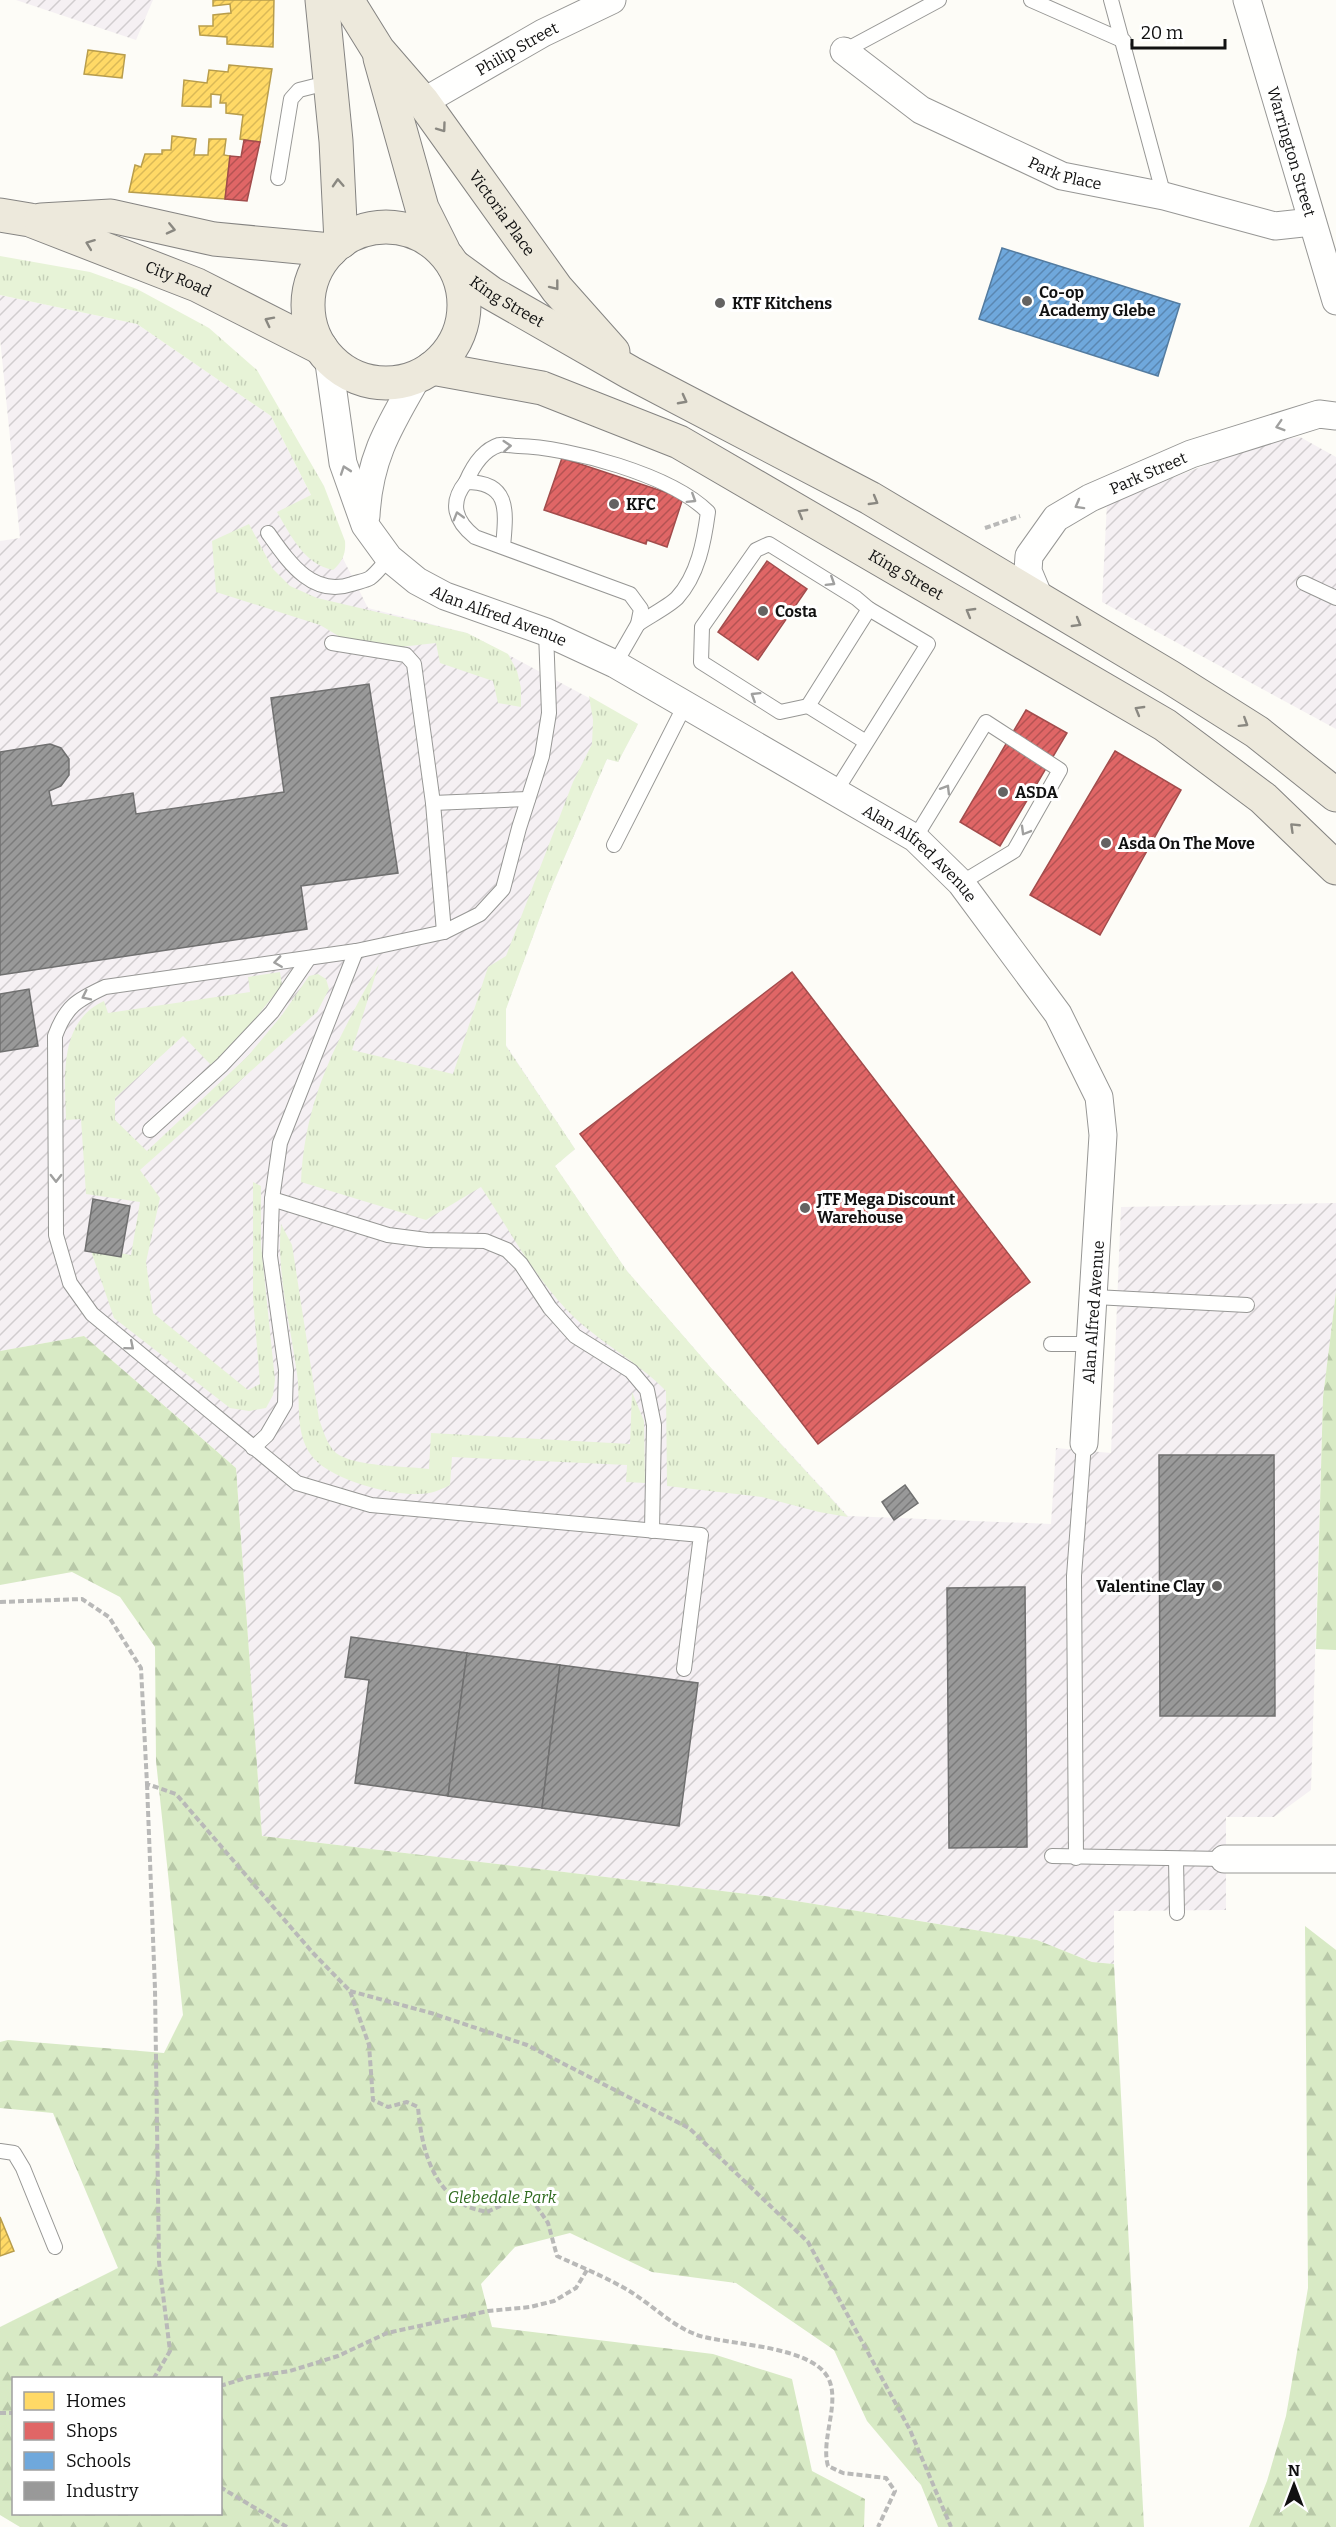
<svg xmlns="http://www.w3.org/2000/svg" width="1336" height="2527" viewBox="0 0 1336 2527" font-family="Bitter,serif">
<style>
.industrial{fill:url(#industrial-furrows)}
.grass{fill:url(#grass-tufts)}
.forest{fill:url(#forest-firs);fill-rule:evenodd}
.homes{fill:url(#homes-hatch);stroke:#b89d4c;stroke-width:1.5}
.shops{fill:url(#shops-hatch);stroke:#a24c4c;stroke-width:1.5}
.schools{fill:url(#schools-hatch);stroke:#537b9f;stroke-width:1.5}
.industry{fill:url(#industry-hatch);stroke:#707070;stroke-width:1.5}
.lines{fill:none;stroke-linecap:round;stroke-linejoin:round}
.service-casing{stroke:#979795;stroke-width:16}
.minor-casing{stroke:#979795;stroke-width:29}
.primary-casing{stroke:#858482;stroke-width:35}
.path{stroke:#b9b9b8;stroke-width:4;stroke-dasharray:6 3;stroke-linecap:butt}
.service{stroke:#fffffe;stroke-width:14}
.minor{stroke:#fffffe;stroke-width:27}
.primary{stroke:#ede9dc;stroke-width:33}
.oneway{stroke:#8a8881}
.oneway2{stroke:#a0a09f}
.poi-dot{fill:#646362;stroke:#fff;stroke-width:2}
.labels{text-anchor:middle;stroke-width:6;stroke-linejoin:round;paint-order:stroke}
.street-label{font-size:16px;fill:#111;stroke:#fff}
.poi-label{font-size:16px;font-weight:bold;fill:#111;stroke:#fff;text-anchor:start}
.park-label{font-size:16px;font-style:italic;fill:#2f6b1f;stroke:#fff}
</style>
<defs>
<pattern id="industrial-furrows" width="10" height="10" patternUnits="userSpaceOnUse" patternTransform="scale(1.5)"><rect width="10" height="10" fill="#f5f0f3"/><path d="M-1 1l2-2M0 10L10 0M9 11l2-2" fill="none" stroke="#d1cdcf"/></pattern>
<pattern id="grass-tufts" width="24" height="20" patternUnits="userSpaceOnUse" patternTransform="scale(1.5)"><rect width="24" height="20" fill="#e7f3d7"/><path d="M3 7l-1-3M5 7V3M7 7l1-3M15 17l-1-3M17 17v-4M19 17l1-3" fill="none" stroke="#c5cfb8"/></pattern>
<pattern id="forest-firs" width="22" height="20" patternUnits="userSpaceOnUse" patternTransform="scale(1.5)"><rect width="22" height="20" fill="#d8eac5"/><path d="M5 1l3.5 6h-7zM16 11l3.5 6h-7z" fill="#b8c8a8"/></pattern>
<pattern id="homes-hatch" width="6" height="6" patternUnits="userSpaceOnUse" patternTransform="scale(1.5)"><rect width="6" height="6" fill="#ffd966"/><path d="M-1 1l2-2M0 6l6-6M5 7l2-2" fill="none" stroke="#dab957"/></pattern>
<pattern id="shops-hatch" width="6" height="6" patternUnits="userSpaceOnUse" patternTransform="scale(1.5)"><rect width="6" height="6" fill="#e06666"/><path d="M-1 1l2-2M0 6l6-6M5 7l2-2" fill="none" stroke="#b45353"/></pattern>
<pattern id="schools-hatch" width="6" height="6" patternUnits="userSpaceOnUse" patternTransform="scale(1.5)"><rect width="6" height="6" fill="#6fa8dc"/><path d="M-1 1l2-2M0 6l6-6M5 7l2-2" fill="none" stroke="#5a87b1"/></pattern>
<pattern id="industry-hatch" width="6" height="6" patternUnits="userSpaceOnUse" patternTransform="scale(1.5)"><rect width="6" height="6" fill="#999"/><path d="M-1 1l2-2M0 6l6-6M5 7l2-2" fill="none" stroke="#7b7b7b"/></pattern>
</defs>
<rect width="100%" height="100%" fill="#fdfcf7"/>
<!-- industrial -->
<g class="industrial">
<polygon points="16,0 153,0 136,40"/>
<polygon points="0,295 137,324 271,416 368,608 467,633 638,724 618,762 607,759 549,893 506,1008 506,1045 575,1149 555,1166 627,1271 712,1369 848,1516 1051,1524 1056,1448 1111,1453 1121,1207 1336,1203 1336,1292 1323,1397 1311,1790 1274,1817 1226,1817 1226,1910 1114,1911 1114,1964 1092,1962 1037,1940 765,1896 262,1836 236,1468 84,1336 0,1351 0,541 20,538 0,338"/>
<polygon points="1300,437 1336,457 1336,729 1102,602 1107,503 1268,441"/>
</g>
<!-- grass -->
<g class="grass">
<path d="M0,256L90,272L137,289L209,328L257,370L324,486L345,541C346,553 343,561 333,570C304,564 291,536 277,512L311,495L271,416L137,324L0,295Z"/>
<polygon points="249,524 273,569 290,586 317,598 467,633 508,654 517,671 521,688 521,707 498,703 493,681 440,663 436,643 400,647 365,645 342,638 320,625 216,592 212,541"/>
<path d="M589,696L638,724L618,762L607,759L549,893L506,1009V1046L575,1149L555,1166L627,1271L712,1369L848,1517L819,1512L762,1497L667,1486L666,1391C636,1360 595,1340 566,1309C532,1273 508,1228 481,1187L426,1220L301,1182C305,1095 339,1038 379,964L352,1050L453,1074L488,967L506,956L573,782L592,744L593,720Z"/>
<path d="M280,972L282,985L247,1029L211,1065L183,1036L115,1098V1120L147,1151L248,1056L282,1015L309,976L318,974L326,979L329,989L317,1012L140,1170L160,1198L146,1262L153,1313L248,1390L260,1384L253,1298V1182L261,1186V1245L275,1380L273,1395L266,1408L249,1411L230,1408L114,1318L90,1248L131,1255L140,1202L86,1194L81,1119L66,1120C65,1078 58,1022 104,1001L108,1013L250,992L248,977Z"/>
<path d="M281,1224L292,1245L319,1419C323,1430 327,1445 336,1453C355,1467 405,1466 429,1469L431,1433L630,1444L632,1392L644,1421L645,1483L626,1482L627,1465L452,1457L450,1485C444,1488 436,1492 429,1493C399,1499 328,1480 311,1455C294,1431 301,1401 297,1374C291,1326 276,1273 281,1224Z"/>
</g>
<!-- forest -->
<g class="forest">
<polygon points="1336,1292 1336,1650 1316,1649 1323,1397"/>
<path d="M84,1336L236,1468L262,1836L765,1896L1037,1940L1092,1962L1114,1964L1144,2527H938L921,2485L867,2421L834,2350L736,2283L652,2272L570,2233L515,2247L481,2284L492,2327L713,2354L792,2379L812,2471L865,2499L864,2527H20L0,2515V2327L118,2268L53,2113L0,2108V2042L8,2040L164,2053L183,2015L156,1761L155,1647L120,1597L72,1572L0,1585V1351ZM14,2378H220V2514H14Z"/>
<polygon points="1305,1926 1336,1950 1336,2527 1249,2527 1267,2481 1286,2416 1308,2288"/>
</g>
<!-- homes -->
<g class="homes">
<polygon points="213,0 274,0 273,47 227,44 227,37 200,35 199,26 213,26 213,15 231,13 230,4 213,6"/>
<polygon points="88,50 125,55 122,78 84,74"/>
<polygon points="229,65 272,69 260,142 240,139 243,115 226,113 226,103 220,103 221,95 211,94 211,107 182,106 184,80 207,83 209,70 228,72"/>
<polygon points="172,136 196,139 194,155 208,155 209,139 226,139 224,155 230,156 225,199 129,192 135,165 141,167 145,154 162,154 162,150 171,150"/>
<polygon points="0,2217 14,2251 0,2256"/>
</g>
<!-- shops -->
<g class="shops">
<polygon points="244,140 260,142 247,201 225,199 230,156 241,157"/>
<polygon points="562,458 683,498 667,547 647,540 646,544 544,510"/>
<polygon points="767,561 807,589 758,660 718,632"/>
<polygon points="1026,710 1067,733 1000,846 960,822"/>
<polygon points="1115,751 1181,790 1100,935 1030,895"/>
<polygon points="792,972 1030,1282 818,1444 580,1134"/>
</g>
<!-- schools -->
<polygon class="schools" points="1002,248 1180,304 1158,376 979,319"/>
<!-- industry -->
<g class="industry">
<polygon points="369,684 398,873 301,886 307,929 0,975 0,752 50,744 61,748 69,759 69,775 61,786 49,791 52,806 133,793 136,814 284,792 271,698"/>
<polygon points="29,989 38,1046 0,1052 0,994"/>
<polygon points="93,1199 130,1206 121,1257 85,1251"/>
<polygon points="1159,1455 1274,1455 1275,1716 1160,1716"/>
<polygon points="905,1485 918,1503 894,1520 882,1502"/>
<polygon points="1025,1587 1027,1847 949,1848 947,1588"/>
<polygon points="351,1637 467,1653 448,1796 355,1783 369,1680 345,1677"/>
<polygon points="467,1653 560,1665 542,1808 448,1796"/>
<polygon points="560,1665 698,1683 679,1826 542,1808"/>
</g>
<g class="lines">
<!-- service casing -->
<g class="service-casing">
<g id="service">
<polyline points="1031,0 1124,41"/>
<polyline points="1111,0 1164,196"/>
<polyline points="844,51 939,0"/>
<polyline points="278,178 291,99 299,90 331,82"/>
<path d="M466,482C472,468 483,450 499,445C504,444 513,446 518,446C569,447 671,475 708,512C704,542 698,575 677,598C669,606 648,617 638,624"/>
<path d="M268,533C288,561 312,598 352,584C357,582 365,581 370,578C377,573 383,564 389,558"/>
<path d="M503,547C506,512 511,482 466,482C449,503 455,521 475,537L630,594L641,609L638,624L615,664"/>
<polyline points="1304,583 1336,598"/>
<path d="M546,632L549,713L542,756L519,828L503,889L480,914L444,932L356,951L105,987C77,1000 66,1006 55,1036L56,1235L70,1283L92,1314L297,1483L371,1505L701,1535L684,1669"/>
<polyline points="332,643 406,655 414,664 433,803 444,932"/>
<polyline points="808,706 780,712 701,662 702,627 756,550 769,544 856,598 869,609"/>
<polyline points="836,791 928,644 869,609 808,706 866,742"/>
<polyline points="433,803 528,799"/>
<polyline points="915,838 986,722 1060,770 1014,851 961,883"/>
<polyline points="614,845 685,705"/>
<polyline points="150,1130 222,1065 272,1012 309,958"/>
<polyline points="272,1199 388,1235 427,1240 485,1241 507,1250 521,1264 550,1308 575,1336 631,1371 647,1390 654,1425 652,1531"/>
<polyline points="1095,1297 1247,1305"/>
<polyline points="1051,1344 1090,1344"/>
<polyline points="253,1448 267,1435 285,1404 286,1370 270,1256 272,1199 280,1143 356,951"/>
<polyline points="1052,1856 1224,1859"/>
<polyline points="1076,1858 1074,1576 1084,1443"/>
<polyline points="1176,1859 1177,1913"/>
<polyline points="0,2151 14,2153 23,2168 55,2247"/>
</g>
</g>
<!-- minor casing -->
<g class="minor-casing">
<g id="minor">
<path id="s1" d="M1247,0L1336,301"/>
<path id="s2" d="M844,51L921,110L1062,176L1164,196L1275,226L1312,222"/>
<path id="s3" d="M423,102L543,33L612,0"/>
<path id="s4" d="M328,356L343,463L365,525L389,558L417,581L445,596L546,632L615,664L915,838L961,883L1058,1014L1099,1097L1103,1135L1084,1443"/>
<path d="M366,516C369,457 390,425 418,376"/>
<path id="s5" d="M1041,602L1028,571L1029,556L1056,518L1090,498L1191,454L1319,414L1336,416"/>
<polyline points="1224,1859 1336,1859"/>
</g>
</g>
<!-- primary casing -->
<g class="primary-casing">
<g id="primary">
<polyline points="322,0 336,141 341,242"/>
<path id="s6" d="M347,0L378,50L423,102L557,289L613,352"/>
<polyline points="380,58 422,208 443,250"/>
<path id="s7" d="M0,215L30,220L197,285L321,348"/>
<polyline points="41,220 111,216 214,239 331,250"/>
<circle cx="386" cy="305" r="78"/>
<path id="s8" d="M454,266L491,293L631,373L870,498L1170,677L1257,732L1336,795"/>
<path id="s9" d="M432,368L542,388L679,442L1165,725L1263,798L1336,868"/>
</g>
</g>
<!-- path -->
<g class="path">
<polyline points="985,528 1020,516"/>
<path d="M0,1602L82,1599L109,1617L141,1668L147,1784L176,1794L313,1953L350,1991L369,2045L373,2100L388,2107L407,2102L418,2107C421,2143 430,2187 465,2205C471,2209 480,2210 487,2212L511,2201H533L548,2223L557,2256C581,2267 608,2278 631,2292C655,2307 676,2330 704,2337C737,2345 809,2347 827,2376C842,2400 820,2439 828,2466L843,2473L886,2478L895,2491L878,2527"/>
<polyline points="147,1784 155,1989 159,2262 170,2351 154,2378"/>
<polyline points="350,1991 431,2013 527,2045 689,2128 808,2242 910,2430 951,2527"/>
<polyline points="220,2386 249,2377 290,2371 338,2356 387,2333 488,2311 530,2307 554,2301 576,2288 587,2270"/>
<polyline points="0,2413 14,2413"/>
<polyline points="220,2487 287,2527"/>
</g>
<!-- service -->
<use href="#service" class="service"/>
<!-- minor -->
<use href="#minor" class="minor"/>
<!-- primary -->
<use href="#primary" class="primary"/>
</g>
<!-- one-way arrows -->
<defs><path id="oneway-chevron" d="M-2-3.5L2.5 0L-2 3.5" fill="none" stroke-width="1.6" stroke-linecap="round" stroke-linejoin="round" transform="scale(1.5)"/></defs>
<g class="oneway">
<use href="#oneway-chevron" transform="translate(442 128) rotate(54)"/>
<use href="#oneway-chevron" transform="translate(338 183) rotate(-93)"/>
<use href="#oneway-chevron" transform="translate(171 229) rotate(13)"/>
<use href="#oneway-chevron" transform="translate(90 244) rotate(-159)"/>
<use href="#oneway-chevron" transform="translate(555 286) rotate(52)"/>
<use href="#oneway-chevron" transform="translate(269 321) rotate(-153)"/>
<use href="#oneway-chevron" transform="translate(683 400) rotate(28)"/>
<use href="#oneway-chevron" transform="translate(874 501) rotate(30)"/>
<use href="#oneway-chevron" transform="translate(802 513) rotate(-150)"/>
<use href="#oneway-chevron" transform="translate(970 612) rotate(-150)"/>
<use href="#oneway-chevron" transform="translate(1077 623) rotate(30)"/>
<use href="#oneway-chevron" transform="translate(1139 710) rotate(-150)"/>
<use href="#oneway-chevron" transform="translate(1244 723) rotate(32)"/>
<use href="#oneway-chevron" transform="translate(1294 827) rotate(-136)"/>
</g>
<g class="oneway2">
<use href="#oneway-chevron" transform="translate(1280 426) rotate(163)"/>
<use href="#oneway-chevron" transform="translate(507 446) rotate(-4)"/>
<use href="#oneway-chevron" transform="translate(345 470) rotate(-109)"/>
<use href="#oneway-chevron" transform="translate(692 499) rotate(32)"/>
<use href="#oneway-chevron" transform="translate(1079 505) rotate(151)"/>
<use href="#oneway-chevron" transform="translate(458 516) rotate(-106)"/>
<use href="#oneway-chevron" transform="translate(831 582) rotate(32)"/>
<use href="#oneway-chevron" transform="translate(755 696) rotate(-148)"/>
<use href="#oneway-chevron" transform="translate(946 789) rotate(-59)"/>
<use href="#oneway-chevron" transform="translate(1025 831) rotate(120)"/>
<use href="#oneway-chevron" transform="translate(278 962) rotate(172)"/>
<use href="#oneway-chevron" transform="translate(86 996) rotate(154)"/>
<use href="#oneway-chevron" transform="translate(56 1178) rotate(90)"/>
<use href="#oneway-chevron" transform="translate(130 1346) rotate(40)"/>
</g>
<!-- markers -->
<g class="poi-dot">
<circle cx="1027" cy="301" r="6"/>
<circle cx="720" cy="303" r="6"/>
<circle cx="614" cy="504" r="6"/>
<circle cx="763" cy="611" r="6"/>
<circle cx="1003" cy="792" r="6"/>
<circle cx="1106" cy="843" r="6"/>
<circle cx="805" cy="1208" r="6"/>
<circle cx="1217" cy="1586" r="6"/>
</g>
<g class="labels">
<!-- street labels -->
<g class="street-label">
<text dy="6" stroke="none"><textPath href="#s3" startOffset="108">Philip Street</textPath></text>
<text dy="6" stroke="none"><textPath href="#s1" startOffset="158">Warrington Street</textPath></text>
<text dy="6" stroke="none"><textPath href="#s2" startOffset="255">Park Place</textPath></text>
<text dy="6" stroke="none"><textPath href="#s6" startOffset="264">Victoria Place</textPath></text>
<text dy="6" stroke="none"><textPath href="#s7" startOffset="190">City Road</textPath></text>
<text dy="6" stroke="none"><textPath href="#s8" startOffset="64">King Street</textPath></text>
<text dy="6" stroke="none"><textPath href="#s5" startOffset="198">Park Street</textPath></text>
<text dy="6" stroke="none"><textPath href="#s9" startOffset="522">King Street</textPath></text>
<text dy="6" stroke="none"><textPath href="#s4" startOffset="340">Alan Alfred Avenue</textPath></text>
<text dy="6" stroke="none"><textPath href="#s4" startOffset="826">Alan Alfred Avenue</textPath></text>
<text transform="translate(1093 1312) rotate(-86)" y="6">Alan Alfred Avenue</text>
</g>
<!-- poi labels -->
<g class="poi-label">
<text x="1039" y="298">Co-op<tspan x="1039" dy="18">Academy Glebe</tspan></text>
<text x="732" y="309">KTF Kitchens</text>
<text x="626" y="510">KFC</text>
<text x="775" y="617">Costa</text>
<text x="1015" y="798">ASDA</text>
<text x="1118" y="849">Asda On The Move</text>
<text x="817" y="1205">JTF Mega Discount<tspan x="817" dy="18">Warehouse</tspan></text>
<text x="1205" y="1592" text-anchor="end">Valentine Clay</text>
</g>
<!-- park labels -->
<g class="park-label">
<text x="502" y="2203">Glebedale Park</text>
</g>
</g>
<!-- legend -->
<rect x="12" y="2377" width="210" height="138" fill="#ffffff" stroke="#a0a0a0" stroke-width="1.5"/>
<rect x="24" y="2392" width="30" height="18" fill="#ffd966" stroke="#a0a0a0" stroke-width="1.5"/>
<text x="66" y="2407" font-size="18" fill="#111111">Homes</text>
<rect x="24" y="2422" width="30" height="18" fill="#e06666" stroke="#a0a0a0" stroke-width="1.5"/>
<text x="66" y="2437" font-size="18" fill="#111111">Shops</text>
<rect x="24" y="2452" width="30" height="18" fill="#6fa8dc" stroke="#a0a0a0" stroke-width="1.5"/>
<text x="66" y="2467" font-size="18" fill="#111111">Schools</text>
<rect x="24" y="2482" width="30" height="18" fill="#999999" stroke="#a0a0a0" stroke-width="1.5"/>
<text x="66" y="2497" font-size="18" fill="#111111">Industry</text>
<!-- north arrow -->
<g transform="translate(1294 2485)" stroke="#ffffff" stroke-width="4.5" paint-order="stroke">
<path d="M0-4.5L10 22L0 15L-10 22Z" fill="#111111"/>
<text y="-9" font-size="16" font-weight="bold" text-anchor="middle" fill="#111111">N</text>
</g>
<!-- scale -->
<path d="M1132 39v9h93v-9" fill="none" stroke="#111111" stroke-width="3"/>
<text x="1141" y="39" font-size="18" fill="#111111" stroke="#ffffff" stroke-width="4.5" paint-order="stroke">20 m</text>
</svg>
